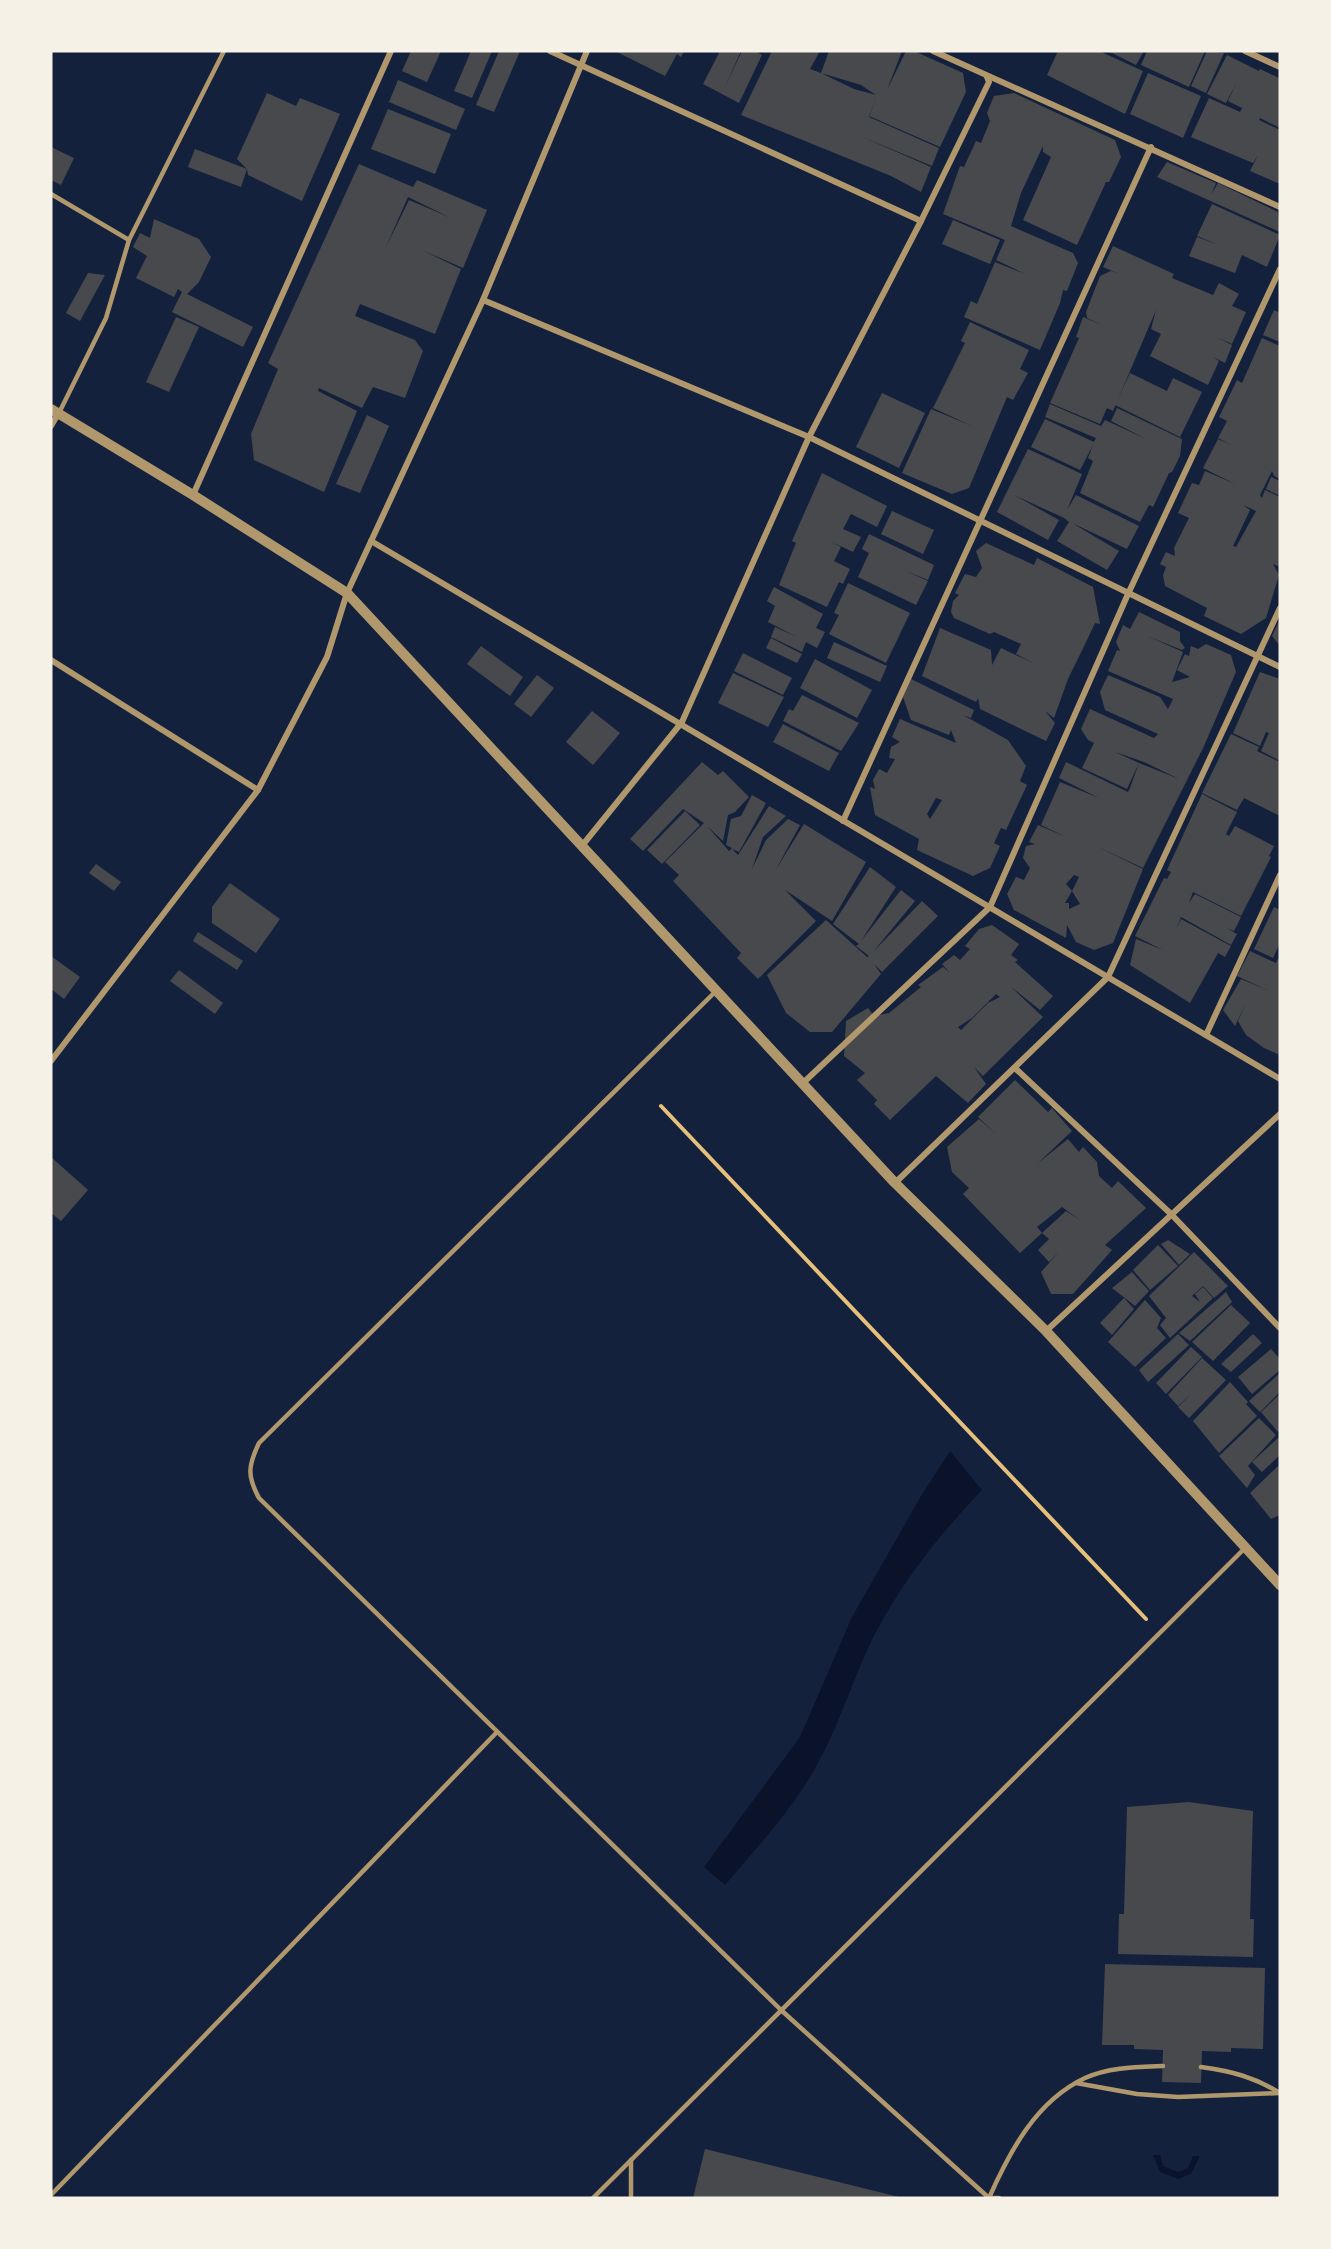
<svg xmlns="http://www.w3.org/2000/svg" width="1331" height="2249" viewBox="0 0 1331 2249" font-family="Montserrat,sans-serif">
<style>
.water{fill:#0b132b}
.building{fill:#48494c;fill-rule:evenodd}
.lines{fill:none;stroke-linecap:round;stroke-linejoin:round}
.path{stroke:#e5c07b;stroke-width:4}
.service{stroke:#b1986c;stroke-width:4.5}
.minor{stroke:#b1986c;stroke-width:6}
.tertiary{stroke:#b1986c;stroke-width:10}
</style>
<rect width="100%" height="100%" fill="#14213d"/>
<!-- water -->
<g class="water">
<path d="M950,1451L982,1490C941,1533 904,1579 876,1632C852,1679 839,1728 812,1774C788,1814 755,1850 725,1885L704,1867L800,1737L852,1617L921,1496Z"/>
<polygon points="1153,2155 1160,2155 1163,2166 1178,2172 1188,2168 1193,2156 1200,2156 1191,2174 1178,2179 1160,2172"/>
</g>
<!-- building -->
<g class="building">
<polygon points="411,51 441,51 427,82 402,71"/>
<polygon points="471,51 492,51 472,98 454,91"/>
<polygon points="499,51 520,51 494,112 476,105"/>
<polygon points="615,51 684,51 681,57 677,54 665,76"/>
<polygon points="720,51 741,51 724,89 742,51 755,51 762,55 739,103 703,84"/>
<path d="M772,51H820L810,69L821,73L829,51H902L887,90L906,51H914L963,73L966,92L940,147L869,116L877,96L869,117L939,148L932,166L860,136L931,167L921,192L891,176L741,115ZM821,73L861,85L876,95L854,89Z"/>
<polygon points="1058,51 1099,51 1143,71 1125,114 1047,75"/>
<polygon points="1108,51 1144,51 1136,65"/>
<polygon points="1147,51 1205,51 1189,87 1141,65"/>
<polygon points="1207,51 1224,53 1206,93 1191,86"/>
<polygon points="1227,55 1259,71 1260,69 1279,78 1280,128 1260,118 1259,120 1280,130 1280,184 1250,171 1258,155 1253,163 1191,137 1209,98 1240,112 1242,108 1228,101 1236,84 1226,103 1207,94"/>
<polygon points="1148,73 1201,96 1183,138 1130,114"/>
<polygon points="398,80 465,109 456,130 389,102"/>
<polygon points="267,93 296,106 300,98 340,114 302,201 248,175 247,169 241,187 188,167 195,149 247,169 237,159"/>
<polygon points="1014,93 1115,140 1121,157 1109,182 1106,182 1077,245 1023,220 1051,157 1043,152 1043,146 1021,193 1011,226 1073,253 1078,263 1067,291 1063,290 1060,303 1040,350 964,317 971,301 977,304 995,262 1025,274 996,260 1005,240 943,214 960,166 964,167 976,141 981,143 990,121 987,113 994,96"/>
<polygon points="388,109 451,134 435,174 371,149"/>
<polygon points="51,147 74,158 61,185 51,180"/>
<polygon points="1167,162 1216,183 1211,195 1218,183 1278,212 1280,232 1157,177"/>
<path d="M359,164L413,187L417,180L487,210L463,268L422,250L461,269L435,334L360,304L355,316L415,340L423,351L405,398L373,387L362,408L319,388L318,391L357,411L324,492L254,460L251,434L278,369L268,363ZM408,197L451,218L409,200L385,249Z"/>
<polygon points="1212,204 1280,235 1267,267 1242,255 1235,273 1189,256 1197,237 1219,245 1197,236"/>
<polygon points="154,219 199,239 211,257 199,282 187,294 253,327 243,347 172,312 182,292 178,289 174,297 136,278 147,256 133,247 140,233 150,238"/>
<polygon points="953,220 1000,240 990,264 942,244"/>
<polygon points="1113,246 1174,274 1172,278 1213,295 1219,283 1239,294 1232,306 1246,312 1232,344 1216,337 1232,345 1225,363 1213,357 1219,361 1208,385 1150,356 1161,334 1151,329 1156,310 1113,411 1107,408 1100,424 1050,403 1079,338 1076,337 1083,317 1102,325 1087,318 1086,312 1100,276 1111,271 1119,274 1103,267"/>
<polygon points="88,273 105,275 80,321 66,313"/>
<polygon points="1274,310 1280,313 1280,342 1263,335"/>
<polygon points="176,317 199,327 169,392 146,382"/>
<polygon points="970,322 1029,350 1020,369 1028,373 1013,400 1007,397 969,488 952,494 902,473 931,409 972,426 933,408 965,343 961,341"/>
<path d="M1262,338L1280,346V479L1274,476L1272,471L1260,495L1262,498L1265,490L1280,497V567L1273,564L1279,575L1266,618L1241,634L1204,616L1207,608L1165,586L1163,575L1166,567L1160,564L1166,552L1175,556L1174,548L1189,518L1178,513L1192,483L1199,485L1205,471L1235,484L1203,468L1218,439L1231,445L1218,438L1227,421L1219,417L1237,380L1242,383ZM1243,505L1256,511L1236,547L1233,546L1250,510Z"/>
<polygon points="1130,373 1167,391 1173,378 1202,392 1180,437 1115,405"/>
<polygon points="882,393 925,413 899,468 856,447"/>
<polygon points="1050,404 1101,426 1105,420 1146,439 1111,421 1117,408 1182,439 1180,456 1172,472 1169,473 1153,507 1149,505 1140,522 1080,493 1093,461 1088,458 1093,445 1080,470 1031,447 1045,419 1094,442 1096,438 1045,417"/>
<polygon points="367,415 389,426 360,493 336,484"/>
<polygon points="1028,449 1082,474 1067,510 1076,495 1139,526 1127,549 1072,523 1119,551 1107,570 1057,541 1069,522 1064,518 1014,495 1059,520 1048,540 997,512"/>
<polygon points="822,473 887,506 877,527 851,514 843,529 861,537 853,552 832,542 841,547 834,561 850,569 843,584 839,582 827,607 779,585 796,543 792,541"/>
<polygon points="1271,477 1280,481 1280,496 1266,489"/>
<polygon points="892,511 934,530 923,554 881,534"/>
<polygon points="869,534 934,565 928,580 906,571 928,581 916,605 858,577 869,553 862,549"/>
<polygon points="986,543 1034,565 1037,558 1093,587 1100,624 1095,623 1088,638 1068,679 1054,718 1045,711 1055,723 1046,741 980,709 978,698 976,702 922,676 940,628 991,650 992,665 1001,648 1035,664 1016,654 1021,644 994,632 990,634 954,618 951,612 953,601 959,595 955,593 965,574 976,577 982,568 976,551"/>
<polygon points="848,583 910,613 886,663 829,634 839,615 834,613"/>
<polygon points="774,587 823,614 816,628 825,632 817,648 806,642 802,652 771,637 775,627 797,637 768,622 775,606 767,601"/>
<path d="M1139,612L1180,632V641L1185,648L1182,650L1147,636L1183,652L1172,682L1190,677L1177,670L1185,654L1189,656L1191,646L1198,649L1206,644L1231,655L1236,672L1204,746L1143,868L1096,846L1143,869L1113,943L1094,950L1076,942L1067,925L1066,938L1014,910L1007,894L1016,877L1024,880L1030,868L1023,858L1026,846L1035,844L1029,842L1038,825L1066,837L1041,825L1060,782L1099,798L1059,778L1066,762L1128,792L1130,788L1139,763L1127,789L1082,768L1094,743L1088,740L1081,729L1090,709L1154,738L1158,734L1105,710L1100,692L1108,675L1160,697L1168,709L1173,699L1108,671L1117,650L1120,651L1116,642L1123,625L1130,629ZM1115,752L1144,762L1179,779L1139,763ZM1074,875L1079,877L1072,891L1066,884ZM1072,891L1080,904L1069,909V903H1065Z"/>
<polygon points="1280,619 1280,646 1272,636"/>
<polygon points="771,638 802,654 797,663 766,648"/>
<polygon points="834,642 887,666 880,682 827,658"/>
<polygon points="481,646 523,677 510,696 467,664"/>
<polygon points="743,653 792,678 783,695 734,671"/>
<polygon points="815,659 872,690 857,718 800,688"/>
<polygon points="1260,672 1280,679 1280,761 1261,751 1269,733 1266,732 1260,746 1233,733"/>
<polygon points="733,673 784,697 768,727 718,703"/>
<polygon points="537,675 554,688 531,717 514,704"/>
<path d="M911,679L974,710L971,718L963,715L1008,740L1026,766L1020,781L1027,785L1006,830L1001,828L994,843L1000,846L990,868L973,876L917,850L919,839L875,815L870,787L875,789L873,780L879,769L887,773L895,759L889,758L891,747L900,742L892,737L900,719L956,743L951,730L949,735L911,720L903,697ZM936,798L942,800L930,819L927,814Z"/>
<polygon points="802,695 859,723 841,751 783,721 789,709 793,711"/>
<polygon points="592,711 620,733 593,765 566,742"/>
<polygon points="783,724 839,753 829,771 773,742"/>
<polygon points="1231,734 1259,747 1257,751 1280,762 1280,816 1244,798 1237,810 1202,793"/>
<polygon points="702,762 718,775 723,771 749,797 735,812 728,815 723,841 707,826 729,851 732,848 726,845 731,819 741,816 752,795 766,803 739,852 732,849 738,855 769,806 786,816 763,837 752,869 766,840 788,819 800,825 775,871 804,824 866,862 832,921 785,890 816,921 758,979 737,958 741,953 673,881 679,875 665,862 704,823 683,809 643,851 630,839"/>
<polygon points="1202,794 1237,812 1226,834 1229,836 1235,826 1274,846 1269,856 1271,857 1241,916 1193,892 1189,903 1195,894 1241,917 1234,931 1227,928 1237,934 1231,945 1181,917 1176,930 1181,919 1231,946 1225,957 1218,953 1190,1003 1130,965 1136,939 1163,950 1135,936 1164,878 1167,879 1171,872 1167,870"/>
<polygon points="685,811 700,825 662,864 647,850"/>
<polygon points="96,864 121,882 114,891 89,873"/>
<polygon points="870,867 896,887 861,941 901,890 915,901 873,952 922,901 938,916 882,972 874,964 881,974 832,1032 810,1032 786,1013 767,975 826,920 867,957 869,956 856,946 859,944 833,924"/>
<polygon points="230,883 280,919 256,953 212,923 212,907"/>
<polygon points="1274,907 1280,910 1280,943 1273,958 1254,949"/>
<path d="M992,925L1019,944L1011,955L1018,960L1015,962L1053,996L1040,1010L1010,986L1043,1017L983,1076L974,1067L986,1084L968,1103L936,1076L890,1120L874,1104L877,1100L857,1080L865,1073L844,1056L846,1021L868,1008L874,1016L889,1013L921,987L918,985L943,967L950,973L942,964L954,955L960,960L970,949L965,946L979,929ZM996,994L1000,997L988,1003L961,1030L958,1027L972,1018Z"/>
<polygon points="198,932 243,961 237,970 193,941"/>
<polygon points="1250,951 1276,963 1280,955 1280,1055 1264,1048 1246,1035 1238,1021 1246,1003 1235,1026 1223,1010 1241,979 1267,990 1237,976"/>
<polygon points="51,956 80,977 64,999 51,989"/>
<polygon points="179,970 223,1003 215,1014 170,981"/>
<polygon points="1015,1080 1048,1112 1052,1108 1072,1131 1038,1163 1068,1139 1079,1152 1083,1147 1097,1162 1099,1176 1112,1188 1118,1181 1146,1208 1105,1245 1112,1250 1073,1294 1051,1294 1041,1272 1059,1252 1049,1262 1038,1250 1049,1239 1042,1233 1066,1211 1080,1220 1062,1207 1037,1227 1042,1233 1020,1253 963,1194 969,1188 952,1172 947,1147 979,1119 997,1135 978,1117"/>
<polygon points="51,1157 88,1190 61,1221 51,1213"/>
<polygon points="1168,1240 1190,1254 1179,1265 1161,1244"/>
<polygon points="1158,1245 1178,1266 1150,1290 1133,1270"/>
<polygon points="1194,1252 1228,1286 1214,1298 1203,1286 1192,1296 1200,1302 1195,1294 1203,1287 1213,1298 1170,1338 1160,1325 1166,1318 1149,1296"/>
<polygon points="1132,1272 1149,1291 1135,1306 1112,1288"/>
<polygon points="1226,1292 1232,1302 1190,1341 1179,1333"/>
<polygon points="1124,1298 1134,1309 1112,1335 1100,1323"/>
<polygon points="1145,1300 1161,1318 1157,1328 1166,1338 1135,1367 1108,1342"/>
<polygon points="1231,1305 1250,1323 1213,1361 1192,1342"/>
<polygon points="1178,1334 1189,1345 1148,1382 1139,1370"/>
<polygon points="1253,1334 1262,1343 1231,1372 1221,1364"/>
<polygon points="1191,1347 1202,1357 1166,1394 1156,1383"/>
<polygon points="1271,1349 1280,1359 1280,1370 1252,1394 1238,1377"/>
<polygon points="1202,1358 1226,1380 1189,1418 1178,1407 1192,1393 1178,1406 1168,1395"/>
<polygon points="1280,1373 1280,1392 1260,1412 1249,1401"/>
<polygon points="1230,1382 1248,1402 1246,1404 1257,1416 1219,1453 1193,1421"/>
<polygon points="1280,1394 1280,1430 1278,1432 1261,1412"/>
<polygon points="1259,1418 1276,1435 1248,1466 1255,1475 1247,1488 1219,1456"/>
<polygon points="1280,1436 1280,1455 1262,1472 1252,1462"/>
<polygon points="1278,1466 1280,1468 1280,1515 1271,1519 1250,1493"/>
<polygon points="1189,1802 1253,1811 1250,1919 1254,1919 1253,1957 1118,1954 1119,1914 1124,1914 1127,1807"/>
<polygon points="1105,1964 1265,1968 1263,2049 1231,2048 1231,2052 1202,2051 1201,2083 1162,2082 1163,2050 1134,2049 1134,2045 1102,2045"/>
<polygon points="705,2149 899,2197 899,2198 693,2198"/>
</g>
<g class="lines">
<!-- path -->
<polyline class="path" points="661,1106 1146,1619"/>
<!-- service -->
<g class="service">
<polyline points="51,194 129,240"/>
<polyline points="59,413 106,318 129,240 224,51"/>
<path d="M716,991L259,1443C248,1466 247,1476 259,1498L781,2010L989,2198"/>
<path d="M1201,2067C1231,2071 1254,2077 1280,2093"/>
<polyline points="1076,2083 1137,2094 1178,2097 1280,2093"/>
<polyline points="631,2160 631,2198"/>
<polyline points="51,2195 497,1732"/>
<polyline points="593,2198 1245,1548"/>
<path d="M989,2198C1010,2151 1036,2101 1085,2078C1109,2067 1137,2067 1163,2066"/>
<polyline points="989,2198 999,2198"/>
</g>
<!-- minor -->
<g class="minor">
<polyline points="550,51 921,221"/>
<polyline points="933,51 1280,207"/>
<polyline points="1245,51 1280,67"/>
<polyline points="483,300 809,437 1280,667"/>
<polyline points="51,426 58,414"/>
<polyline points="193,495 391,51"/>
<path d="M371,541C675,718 977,899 1280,1079"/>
<polyline points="51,660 258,790"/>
<polyline points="843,821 1151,147"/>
<polyline points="581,847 682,722 809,437 921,221 989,82 987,77"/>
<polyline points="1206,1035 1280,875"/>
<polyline points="51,1061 258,790 327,657 347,593 483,300 587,51"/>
<polyline points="1016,1069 1171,1214 1280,1328"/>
<polyline points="803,1083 990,907 1128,594 1280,269"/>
<polyline points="895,1183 1108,977 1280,608"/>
<polyline points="1046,1331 1280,1114"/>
</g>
<!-- tertiary -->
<polyline class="tertiary" points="51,409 193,495 347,593 895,1183 1046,1331 1280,1585"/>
</g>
<!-- border -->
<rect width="1331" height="2249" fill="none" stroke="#f6f1e7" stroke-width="105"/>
</svg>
